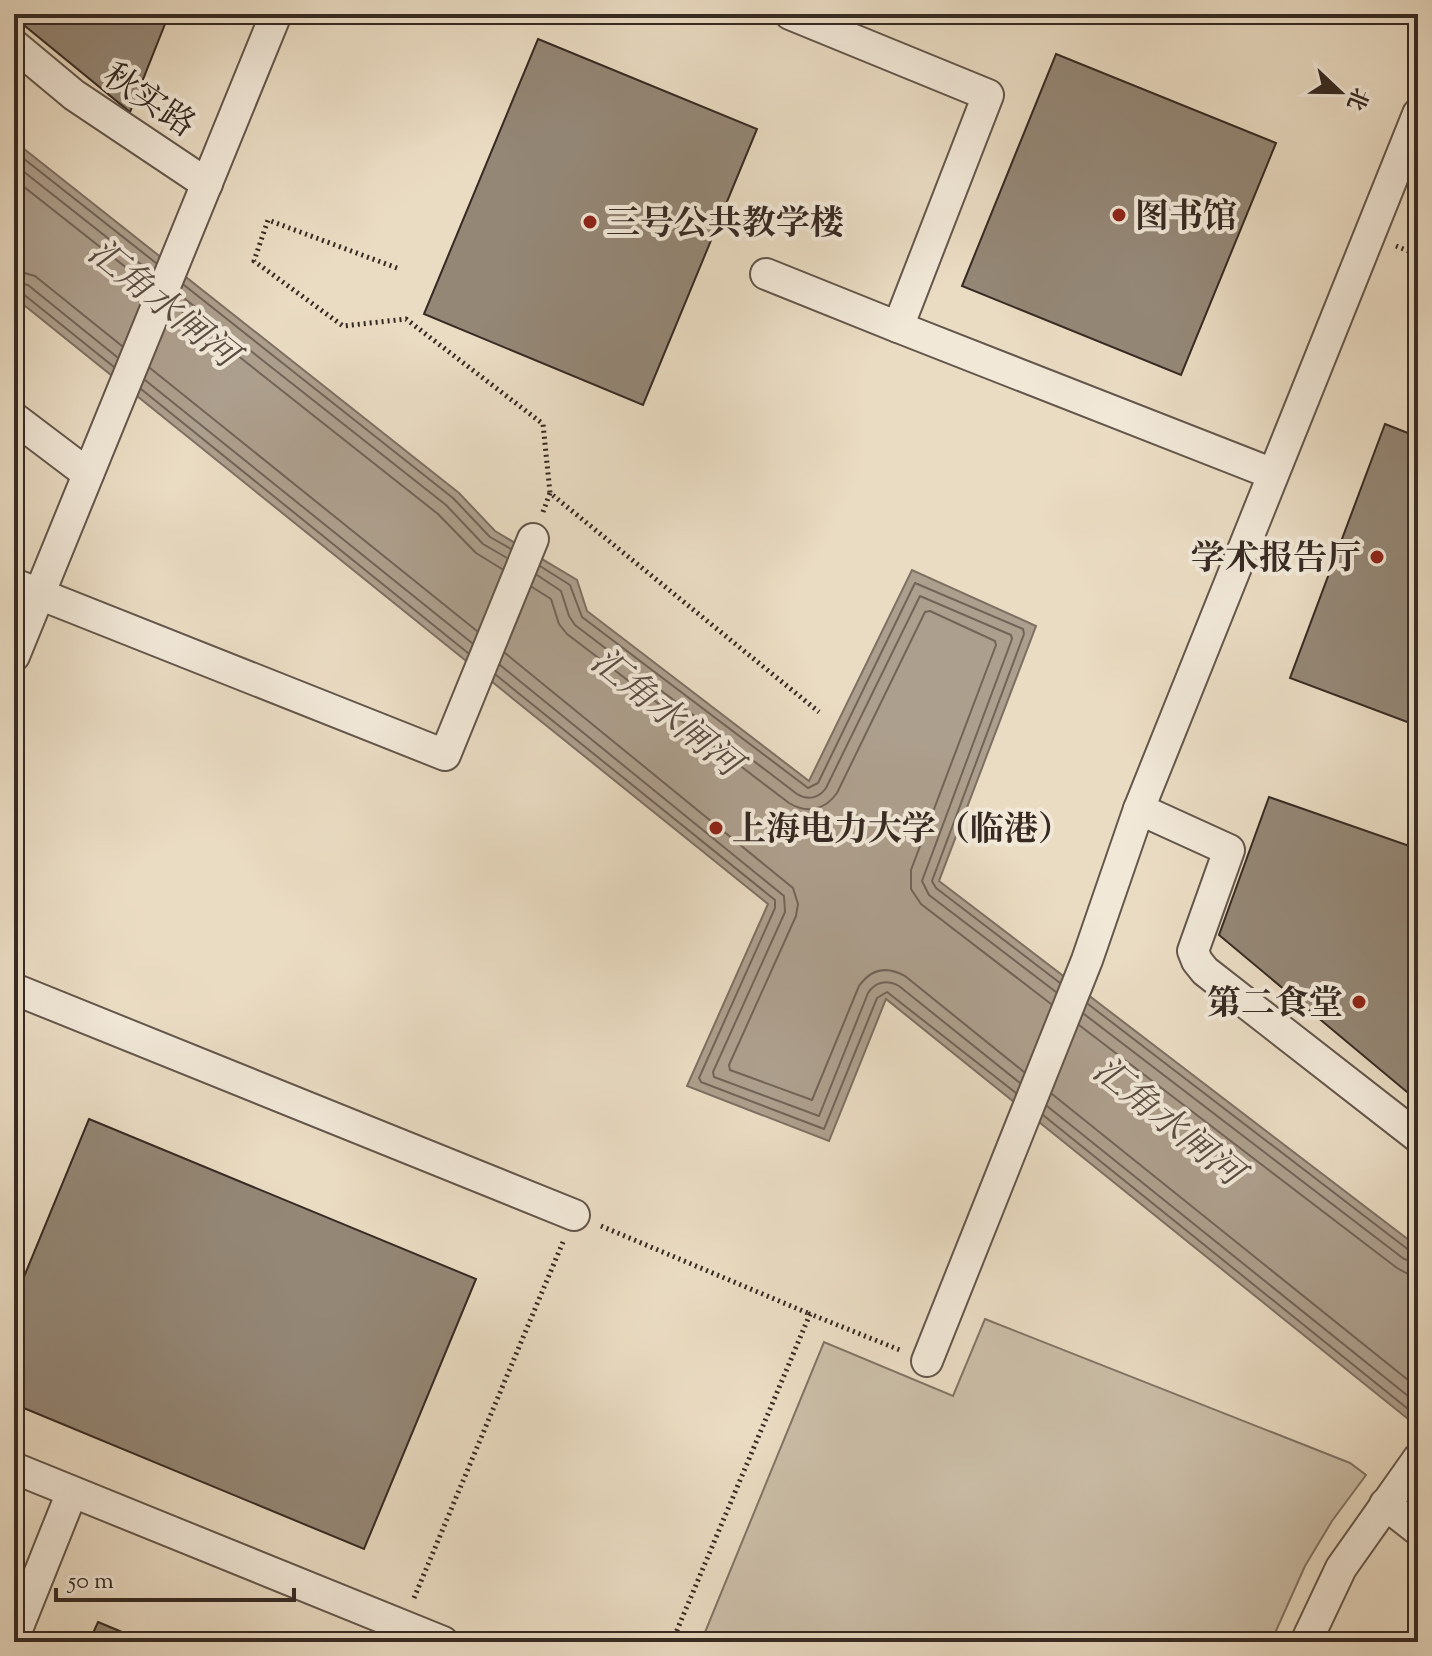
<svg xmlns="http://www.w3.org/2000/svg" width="1432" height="1656" viewBox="0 0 1432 1656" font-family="'Sorts Mill Goudy','Noto Serif SC',serif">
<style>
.green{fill:#cbbea8;stroke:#807466;stroke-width:2}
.water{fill:#ad9f8d;stroke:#7d7063;stroke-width:2}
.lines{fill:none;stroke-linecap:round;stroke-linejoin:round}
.shore{stroke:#726458;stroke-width:2}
.building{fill:#948776;stroke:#362a23;stroke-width:2}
.minor-casing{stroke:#63564b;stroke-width:34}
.path{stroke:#362a23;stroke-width:5;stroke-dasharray:2 4;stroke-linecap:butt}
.minor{stroke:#f1e8d8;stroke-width:30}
.poi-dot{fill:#8f2418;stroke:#f1e8d8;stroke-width:3}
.labels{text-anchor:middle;stroke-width:8;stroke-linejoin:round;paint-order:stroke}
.street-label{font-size:34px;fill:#362a23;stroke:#f1e8d8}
.poi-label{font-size:34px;font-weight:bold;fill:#362a23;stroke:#f1e8d8;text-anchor:start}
.water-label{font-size:36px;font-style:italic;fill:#5a4d43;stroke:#f1e8d8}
</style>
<rect width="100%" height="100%" fill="#eadcc3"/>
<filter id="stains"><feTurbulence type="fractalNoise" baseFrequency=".0025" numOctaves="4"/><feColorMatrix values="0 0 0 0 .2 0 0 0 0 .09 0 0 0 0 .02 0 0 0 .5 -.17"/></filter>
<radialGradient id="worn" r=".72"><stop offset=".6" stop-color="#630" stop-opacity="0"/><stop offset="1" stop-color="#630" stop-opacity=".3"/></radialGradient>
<!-- green -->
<polygon class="green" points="985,1319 1350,1463 1366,1475 1332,1521 1305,1566 1271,1642 701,1642 824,1342 953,1396"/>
<!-- water -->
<polygon class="water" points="14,141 459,493 495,531 577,580 587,611 809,781 912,570 1036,626 939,881 1418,1247 1418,1427 886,999 829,1141 687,1086 768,904 14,297"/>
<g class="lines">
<!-- shore -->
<g class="shore">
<polyline points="14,151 156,263"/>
<polyline points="14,164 152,273"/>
<polyline points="14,179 147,284"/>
<polyline points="14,270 35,276 122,346"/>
<polyline points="14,282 28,285 117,357"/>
<polyline points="184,285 453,498 490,537 511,549"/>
<polyline points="14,292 22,293 114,367"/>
<polyline points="180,295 446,505 483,544 507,558"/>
<polyline points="175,306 438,514 476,553 502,569"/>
<polyline points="150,368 477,631"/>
<polyline points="145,380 472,643"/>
<polyline points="141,389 468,653"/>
<polyline points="540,566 570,585 582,617 808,788 818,783 915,583 1023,629 1024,634 932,881 936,888 1060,983"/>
<path d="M537,575L561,591L569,616L575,625L797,794C808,801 819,798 826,788L920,596L1011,635L1012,639L922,881L929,895L1056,992"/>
<path d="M532,587L551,599L559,624L567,634L789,803C807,814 825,810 837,793L925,612L930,611L995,641L996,645L911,870V889L921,904L1051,1004"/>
<path d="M505,653L793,888L798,904L796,916L729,1065L730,1070L812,1100L859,986C871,969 887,966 905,976L1024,1072"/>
<path d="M500,665L784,896L785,912L713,1072L714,1077L819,1116L868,993C875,982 887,979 899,986L1020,1083"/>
<polyline points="496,675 775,900 775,908 699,1078 701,1082 824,1129 877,998 887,992 1016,1093"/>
<polyline points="1088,1004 1410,1251 1418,1253"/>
<polyline points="1084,1014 1404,1259 1418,1263"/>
<polyline points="1079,1025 1397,1268 1406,1273 1418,1275"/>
<polyline points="1052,1094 1418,1388"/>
<polyline points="1047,1106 1418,1404"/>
<polyline points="1043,1115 1418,1417"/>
</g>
</g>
<!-- building -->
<g class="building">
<polygon points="14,14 169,14 130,112 14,17"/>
<polygon points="538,39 757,129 643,405 424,314"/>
<polygon points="1056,54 1276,143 1181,375 962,286"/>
<polygon points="1385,424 1418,437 1418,726 1290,678"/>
<polygon points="1269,797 1418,849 1418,1070 1407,1092 1219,935"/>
<polygon points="89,1119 476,1279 364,1549 14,1404 14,1301"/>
<polygon points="98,1622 146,1642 89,1642"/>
</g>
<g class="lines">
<!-- minor casing -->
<g class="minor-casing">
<g id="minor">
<polyline points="790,14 988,95 898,327 1273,474"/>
<polyline points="14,45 74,95 207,184"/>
<polyline points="766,274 898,327"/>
<polyline points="14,418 88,474"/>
<polyline points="14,584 445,755 533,539"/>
<polyline points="14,656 276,14"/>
<polyline points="1139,809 1229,850 1193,951 1197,961 1205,971 1418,1137"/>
<polyline points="14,989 574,1215"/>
<polyline points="927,1361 1087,960 1139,809 1418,114"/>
<polyline points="14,1468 443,1642"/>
<polyline points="1385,1504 1418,1530"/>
<polyline points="14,1637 72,1492"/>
<polyline points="1306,1642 1341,1568 1418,1459"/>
</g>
</g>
<!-- path -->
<g class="path">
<polyline points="1396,246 1418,255"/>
<polyline points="397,268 268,220 254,261 343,326 406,319 543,424 550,493"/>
<polyline points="543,512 550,493 819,712"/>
<polyline points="601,1226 810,1314"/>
<polyline points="414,1598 563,1242"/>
<polyline points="672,1642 810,1314 900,1350"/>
</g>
<!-- minor -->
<use href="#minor" class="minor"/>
</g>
<!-- markers -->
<g class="poi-dot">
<circle cx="1119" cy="215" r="8"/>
<circle cx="590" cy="222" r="8"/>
<circle cx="1377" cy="557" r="8"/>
<circle cx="716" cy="828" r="8"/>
<circle cx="1359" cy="1002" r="8"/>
</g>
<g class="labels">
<!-- street labels -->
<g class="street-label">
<text transform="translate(150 99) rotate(34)" y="12">秋实路</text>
</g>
<!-- poi labels -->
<g class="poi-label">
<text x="1135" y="227">图书馆</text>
<text x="606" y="234">三号公共教学楼</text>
<text x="1361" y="569" text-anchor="end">学术报告厅</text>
<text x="732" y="840">上海电力大学（临港）</text>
<text x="1343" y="1014" text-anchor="end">第二食堂</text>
</g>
<!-- water labels -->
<g class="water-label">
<text transform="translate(164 302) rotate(39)" y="13">汇角水闸河</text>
<text transform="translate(667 711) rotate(39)" y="13">汇角水闸河</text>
<text transform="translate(1169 1120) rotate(39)" y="13">汇角水闸河</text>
</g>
</g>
<!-- margin -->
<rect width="1432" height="1656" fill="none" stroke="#eadcc3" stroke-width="48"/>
<rect x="16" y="16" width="1400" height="1624" fill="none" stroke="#362a23" stroke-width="4"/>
<rect x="24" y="24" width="1384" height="1608" fill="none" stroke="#362a23" stroke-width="2"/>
<!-- north arrow -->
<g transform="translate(1340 92) rotate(112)" stroke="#f1e8d8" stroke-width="6" paint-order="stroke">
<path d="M0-6L14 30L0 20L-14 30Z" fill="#362a23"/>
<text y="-12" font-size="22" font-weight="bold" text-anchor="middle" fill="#362a23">北</text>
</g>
<!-- scale -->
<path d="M56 1588v12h238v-12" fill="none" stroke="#362a23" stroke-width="4"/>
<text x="68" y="1588" font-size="24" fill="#362a23" stroke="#f1e8d8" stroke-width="6" paint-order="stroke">50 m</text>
<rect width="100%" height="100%" filter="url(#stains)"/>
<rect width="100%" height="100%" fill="url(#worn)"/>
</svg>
